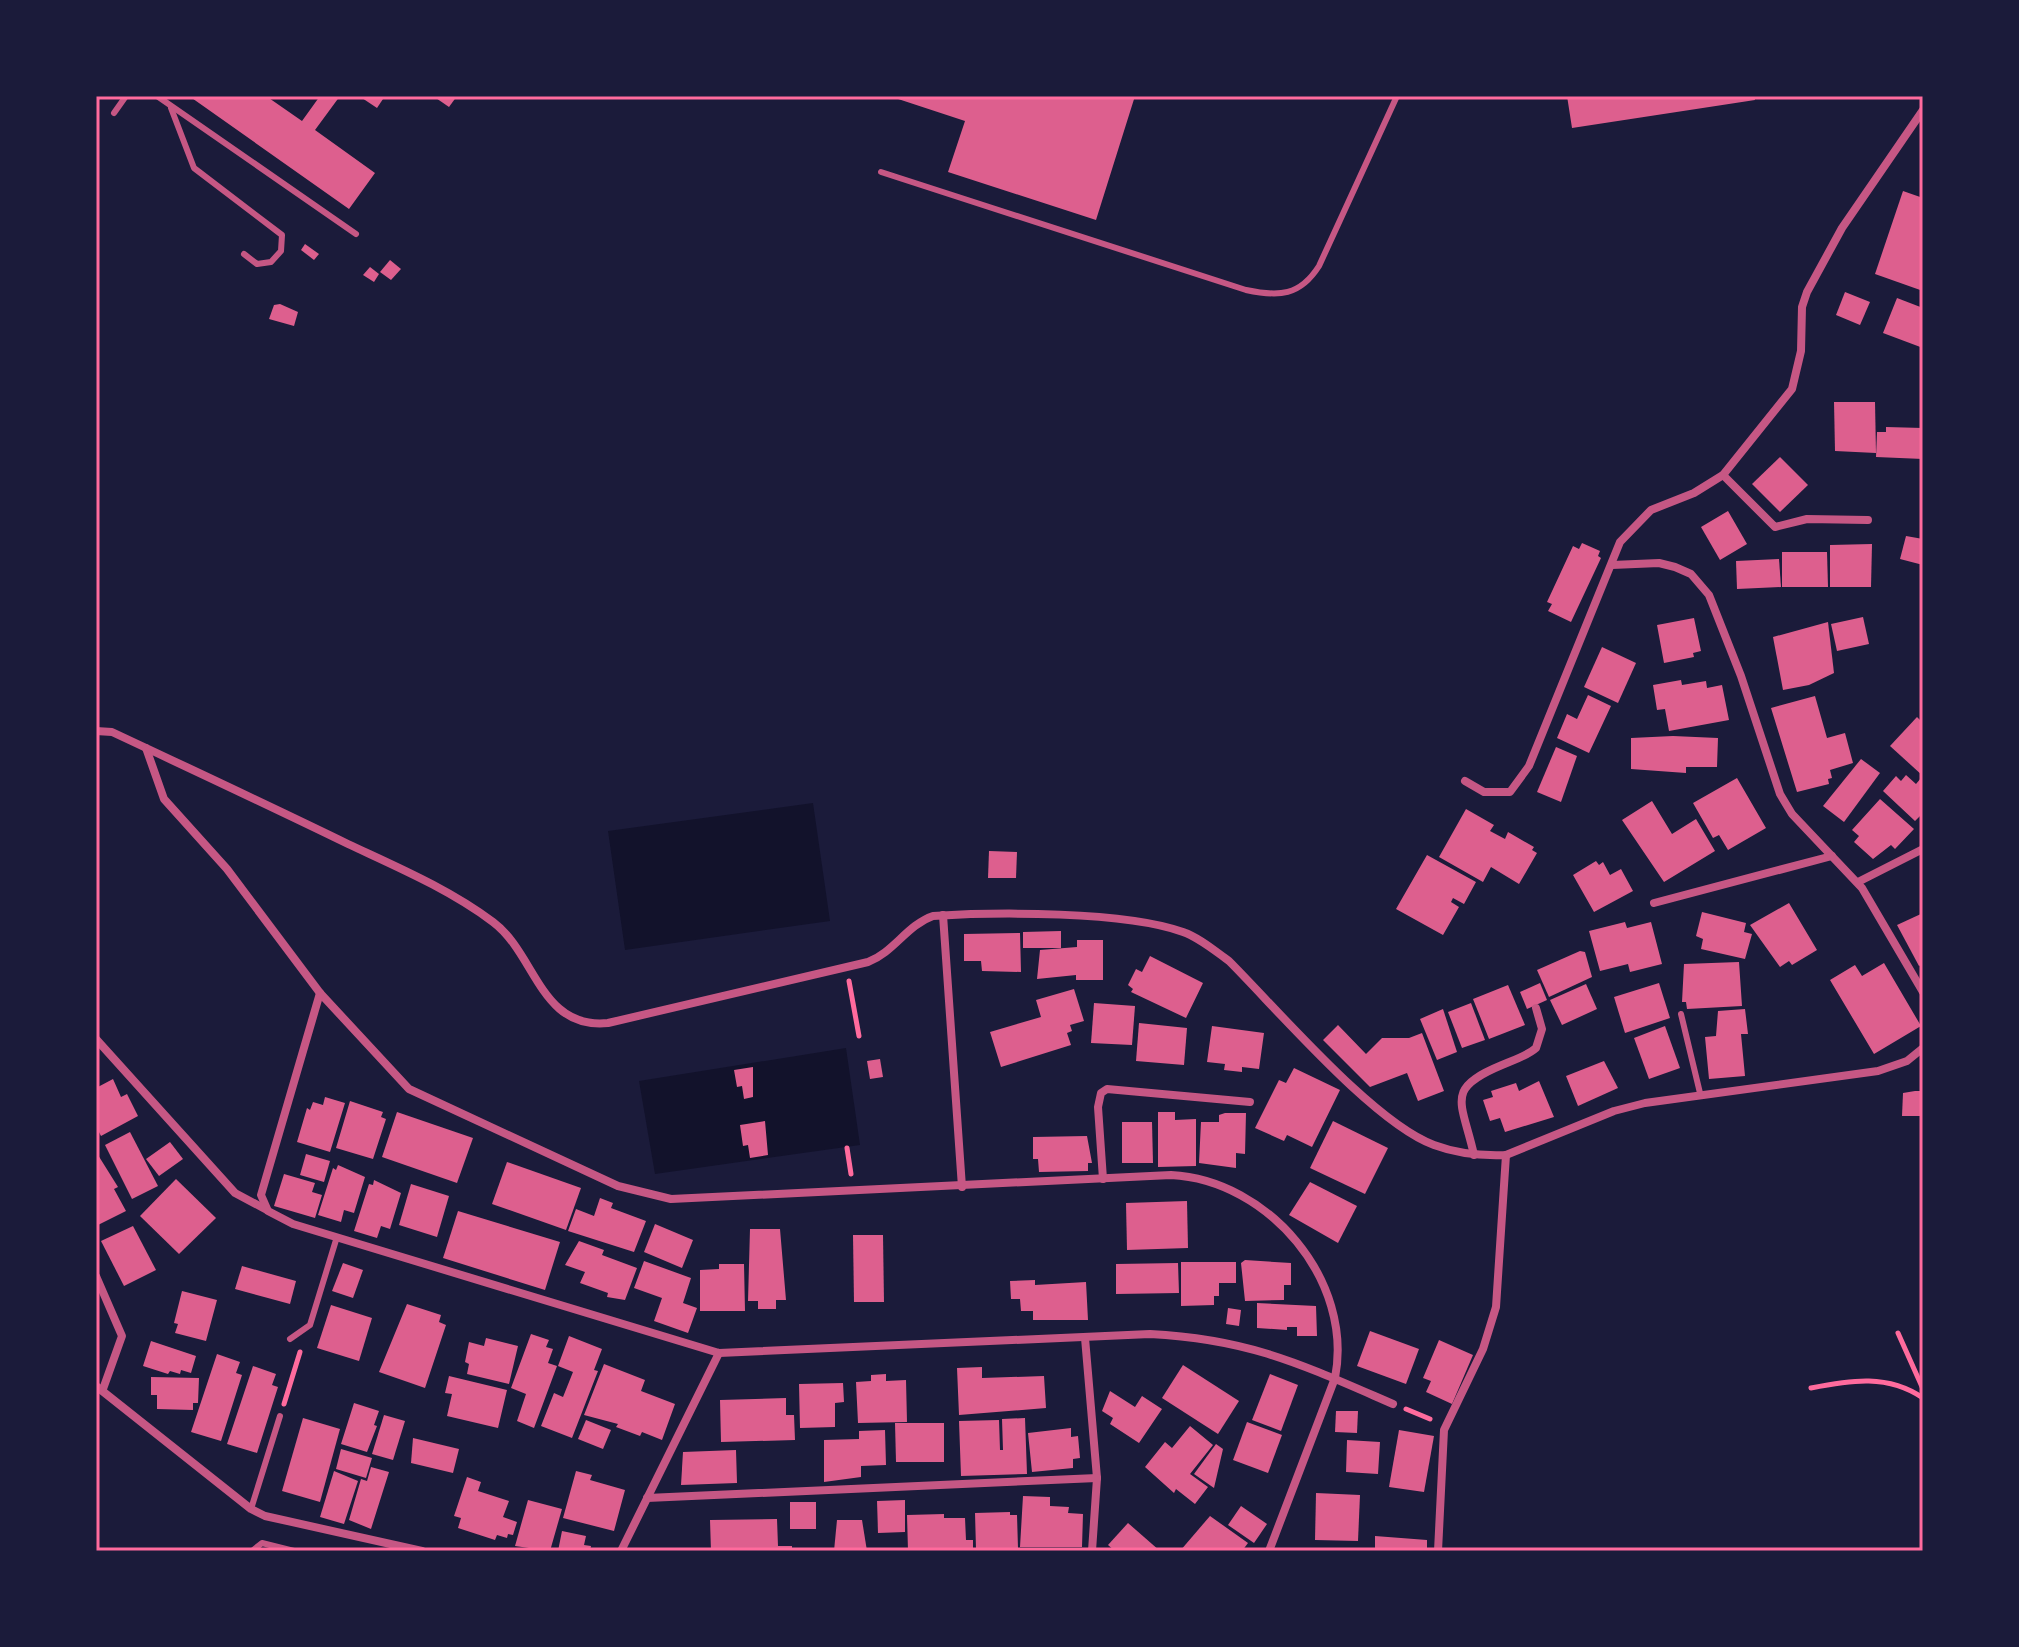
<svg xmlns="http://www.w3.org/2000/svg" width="2019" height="1647" viewBox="0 0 2019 1647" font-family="'IBM Plex Sans',sans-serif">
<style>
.water{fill:#12122b}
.building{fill:#dd5f8e}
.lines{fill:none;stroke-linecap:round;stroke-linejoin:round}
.path{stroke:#ff6b9d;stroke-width:5}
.service{stroke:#c65784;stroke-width:6}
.minor{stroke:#c65784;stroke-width:8}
.neatline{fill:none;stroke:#ff6b9d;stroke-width:3}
</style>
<rect width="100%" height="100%" fill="#1b1b3a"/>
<!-- water -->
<g class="water">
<polygon points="813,803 830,921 625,950 608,831"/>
<polygon points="846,1048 860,1145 655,1174 639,1081"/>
</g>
<!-- building -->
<g class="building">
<polygon points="189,96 266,96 302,121 320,96 340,96 315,130 375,173 349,209"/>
<polygon points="359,96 385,96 377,108"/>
<polygon points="433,96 457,96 449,107"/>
<polygon points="889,96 1135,96 1096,220 948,172 965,121"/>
<polygon points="1567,96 1754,96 1755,100 1572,128"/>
<polygon points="1903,191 1923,198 1923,291 1875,274"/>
<polygon points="305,244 319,254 314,260 301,250"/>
<polygon points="390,260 401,269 391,280 380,272"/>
<polygon points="370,267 379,274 374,282 363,275"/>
<polygon points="1845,292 1870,302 1860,325 1836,315"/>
<polygon points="1897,298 1923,308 1923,348 1883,333"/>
<polygon points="280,304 298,312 294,326 269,319 274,305"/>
<polygon points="1834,402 1875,402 1876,453 1835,451"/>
<polygon points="1886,427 1923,428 1923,459 1876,457 1877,432 1886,432"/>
<polygon points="1780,457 1808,485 1780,512 1752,484"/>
<polygon points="1728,511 1747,544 1720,560 1701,527"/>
<polygon points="1906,536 1923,539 1923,565 1900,559"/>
<polygon points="1582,543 1600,551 1598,556 1601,558 1571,622 1548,611 1552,604 1547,602 1573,546 1579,549"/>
<polygon points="1872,544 1871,587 1830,587 1830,545"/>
<polygon points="1782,552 1827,552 1828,587 1782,587"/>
<polygon points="1779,559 1781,587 1737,589 1736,561"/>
<polygon points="1863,617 1869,644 1837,651 1831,624"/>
<polygon points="1694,618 1701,651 1693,653 1694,657 1664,663 1657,625"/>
<polygon points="1828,622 1834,673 1809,685 1783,690 1773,637"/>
<polygon points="1602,647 1636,663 1618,703 1584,687"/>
<polygon points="1681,680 1682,685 1706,681 1707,688 1722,685 1729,720 1669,731 1665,709 1657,710 1653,685"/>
<polygon points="1588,695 1611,706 1589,753 1557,738 1567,714 1577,719"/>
<polygon points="1815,696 1827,738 1845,733 1853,763 1830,770 1832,778 1828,779 1829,784 1797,792 1771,708"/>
<polygon points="1917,717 1923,723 1923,776 1890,746"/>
<polygon points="1673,736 1718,738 1717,767 1686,767 1686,773 1631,769 1631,738"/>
<polygon points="1556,747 1577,756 1561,802 1537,792"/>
<polygon points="1861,759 1880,773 1844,822 1823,806"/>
<polygon points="1906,775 1916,784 1921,778 1923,781 1923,818 1921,815 1915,821 1883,791 1896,776 1901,781"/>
<polygon points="1737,778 1766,828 1728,850 1719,835 1713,838 1693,803"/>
<polygon points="1880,799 1914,829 1895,849 1891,845 1873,859 1854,842 1859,836 1852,830"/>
<polygon points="1652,801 1672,834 1696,819 1715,851 1664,882 1622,820"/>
<polygon points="1466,809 1494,825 1490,831 1505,839 1508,832 1534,847 1532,850 1537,853 1519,884 1491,867 1483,882 1439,857"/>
<polygon points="989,851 1017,852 1016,878 988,878"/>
<polygon points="1427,855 1476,882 1464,904 1453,898 1451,902 1459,907 1443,935 1396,909"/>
<polygon points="1596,861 1599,865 1603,862 1610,875 1621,869 1633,891 1594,912 1573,875"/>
<polygon points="1789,903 1817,950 1792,965 1789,961 1780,967 1750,925"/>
<polygon points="1702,912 1746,923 1744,932 1752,934 1745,959 1701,949 1703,939 1696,936"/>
<polygon points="1923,913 1923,964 1919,966 1897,925"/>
<polygon points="1625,922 1627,928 1651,922 1662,964 1630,972 1628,964 1600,971 1589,931"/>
<polygon points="1061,931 1061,948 1023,948 1023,932"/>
<polygon points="1020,933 1021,972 982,971 981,961 964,961 964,934"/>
<polygon points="1077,940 1103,940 1103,980 1076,980 1076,975 1037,979 1040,950 1077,947"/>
<polygon points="1580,951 1585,952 1592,977 1549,997 1537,970"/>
<polygon points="1150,956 1203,983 1186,1018 1131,992 1133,989 1128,985 1136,969 1142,972"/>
<polygon points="1739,962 1742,1006 1687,1009 1686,1002 1682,1002 1684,964"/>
<polygon points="1884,963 1921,1026 1874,1054 1830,980 1855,965 1862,976"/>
<polygon points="1540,983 1547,1000 1527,1009 1520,992"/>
<polygon points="1659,983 1670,1018 1625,1033 1614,997"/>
<polygon points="1586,984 1597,1009 1562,1025 1550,1000"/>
<polygon points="1508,985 1525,1025 1489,1039 1473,999"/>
<polygon points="1074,989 1084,1021 1070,1025 1072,1031 1067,1033 1071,1045 1001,1067 990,1032 1041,1017 1036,1000"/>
<polygon points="1094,1003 1135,1006 1132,1045 1091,1043"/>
<polygon points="1471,1003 1485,1040 1462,1048 1448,1012"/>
<polygon points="1443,1009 1457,1052 1437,1060 1420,1019"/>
<polygon points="1745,1009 1748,1034 1741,1034 1745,1076 1709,1079 1705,1037 1716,1036 1718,1011"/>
<polygon points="1139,1023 1187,1028 1184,1065 1136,1061"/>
<polygon points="1338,1025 1366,1054 1382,1038 1409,1038 1422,1033 1444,1091 1418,1101 1407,1073 1370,1087 1323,1040"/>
<polygon points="1212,1026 1264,1033 1259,1069 1242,1067 1242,1072 1224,1070 1225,1064 1207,1062"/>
<polygon points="1665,1026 1680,1068 1649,1079 1634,1038"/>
<polygon points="880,1059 883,1077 870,1079 867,1061"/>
<polygon points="1604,1061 1618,1088 1578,1106 1566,1076"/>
<polygon points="753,1067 753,1097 744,1099 742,1086 737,1087 734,1070"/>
<polygon points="1294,1068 1340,1090 1312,1147 1287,1135 1284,1141 1255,1128 1279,1080 1286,1083"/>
<polygon points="113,1079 121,1097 127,1094 138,1116 101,1136 96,1126 96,1088"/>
<polygon points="1539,1081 1554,1117 1505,1132 1500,1118 1490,1121 1483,1100 1493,1097 1491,1091 1516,1083 1519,1091"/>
<polygon points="1915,1091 1923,1091 1923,1116 1902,1116 1903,1093"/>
<polygon points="325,1097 345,1103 330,1152 297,1142 307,1108 310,1110 313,1102 323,1105"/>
<polygon points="350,1101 383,1112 381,1117 386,1119 373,1159 336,1148"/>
<polygon points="397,1112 473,1138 457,1183 382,1157"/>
<polygon points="1158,1112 1175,1112 1175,1120 1196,1119 1196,1166 1158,1167"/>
<polygon points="1225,1113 1246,1113 1245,1154 1236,1153 1236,1168 1199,1163 1201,1122 1219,1122 1219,1115"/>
<polygon points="765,1121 768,1155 750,1158 748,1145 743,1146 740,1125"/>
<polygon points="1333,1121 1388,1148 1365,1194 1310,1168"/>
<polygon points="1122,1122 1152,1122 1153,1163 1122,1163"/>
<polygon points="130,1132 158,1186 132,1199 105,1145"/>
<polygon points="1087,1136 1092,1163 1088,1163 1088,1171 1039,1172 1038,1159 1033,1159 1033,1137"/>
<polygon points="170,1142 183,1159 159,1176 146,1159"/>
<polygon points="306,1154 330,1161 324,1182 300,1175"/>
<polygon points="98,1155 118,1187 114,1189 126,1211 96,1226"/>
<polygon points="507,1162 581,1188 566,1230 492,1204"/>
<polygon points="338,1165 365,1177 354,1213 344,1210 341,1222 318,1215 333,1168 336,1170"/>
<polygon points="284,1174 315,1183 312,1192 322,1195 315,1218 274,1206"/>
<polygon points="176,1179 216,1218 179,1254 140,1216"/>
<polygon points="374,1180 401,1193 390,1229 381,1226 377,1238 354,1231 369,1184 373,1185"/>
<polygon points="1310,1182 1357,1206 1338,1243 1289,1215"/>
<polygon points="411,1184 449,1196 437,1237 399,1225"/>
<polygon points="600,1198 613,1203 611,1208 646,1221 634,1252 568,1231 576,1209 594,1216"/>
<polygon points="1187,1201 1188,1248 1127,1250 1126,1203"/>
<polygon points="458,1211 560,1242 545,1290 443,1258"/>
<polygon points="655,1224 693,1240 682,1268 644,1252"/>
<polygon points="133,1226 156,1270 124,1286 101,1241"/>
<polygon points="750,1229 780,1229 786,1300 776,1300 776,1309 758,1309 758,1301 748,1301"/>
<polygon points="853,1235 883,1235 884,1302 854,1302"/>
<polygon points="579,1241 604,1250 602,1255 637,1268 625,1300 607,1297 608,1293 580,1283 585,1272 565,1265"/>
<polygon points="1245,1260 1291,1263 1291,1285 1284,1285 1284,1300 1245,1301 1241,1263"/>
<polygon points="644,1261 691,1278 683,1303 697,1308 688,1333 654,1321 662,1298 634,1288"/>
<polygon points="1181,1262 1236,1262 1236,1283 1219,1283 1219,1296 1214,1296 1214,1305 1181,1306"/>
<polygon points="343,1263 363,1270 353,1298 332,1291"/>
<polygon points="1178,1263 1179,1293 1116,1294 1116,1264"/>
<polygon points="719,1264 744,1264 745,1311 700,1311 700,1270 719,1269"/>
<polygon points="242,1266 296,1281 290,1304 235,1289"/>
<polygon points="1035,1280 1035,1285 1086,1282 1088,1320 1033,1320 1033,1311 1021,1311 1020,1299 1011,1299 1010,1281"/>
<polygon points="182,1291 217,1300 206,1341 175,1333 178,1324 174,1323"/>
<polygon points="1257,1303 1316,1306 1317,1336 1297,1336 1297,1327 1287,1327 1287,1330 1257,1328"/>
<polygon points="407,1304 441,1315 439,1322 446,1325 425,1388 379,1372"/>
<polygon points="331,1305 372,1318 359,1361 317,1348"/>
<polygon points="1228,1308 1241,1310 1239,1326 1226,1324"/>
<polygon points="1370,1331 1419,1349 1406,1384 1357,1366"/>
<polygon points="531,1334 549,1340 546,1347 553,1349 548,1363 557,1366 534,1428 517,1421 526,1394 511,1388"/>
<polygon points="569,1336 602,1349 594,1370 598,1371 572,1438 541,1426 554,1393 563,1397 573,1372 558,1366"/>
<polygon points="486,1338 518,1346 509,1384 467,1374 469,1364 465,1362 469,1342 484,1346"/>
<polygon points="1439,1340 1473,1355 1452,1404 1426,1392 1431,1381 1423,1378"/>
<polygon points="151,1341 196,1356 191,1373 181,1370 180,1374 170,1371 168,1374 143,1366"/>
<polygon points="217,1354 240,1362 236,1373 242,1375 221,1441 191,1432"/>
<polygon points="604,1364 645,1380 641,1391 675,1404 662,1440 642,1432 640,1436 616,1427 618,1424 584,1415"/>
<polygon points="1183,1365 1239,1401 1218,1434 1162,1398"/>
<polygon points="253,1366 276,1374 272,1385 278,1387 257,1453 227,1444"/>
<polygon points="982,1367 982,1378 1044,1376 1046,1408 959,1415 957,1368"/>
<polygon points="886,1374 886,1381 906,1380 907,1422 858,1423 856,1382 871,1381 871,1375"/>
<polygon points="1270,1374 1298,1385 1281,1431 1252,1420"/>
<polygon points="449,1376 507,1390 498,1428 447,1416 452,1394 445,1393"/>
<polygon points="151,1377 199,1378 198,1403 193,1403 193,1410 157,1409 157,1395 151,1395"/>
<polygon points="843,1383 844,1402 835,1403 835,1427 800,1428 799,1384"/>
<polygon points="1110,1391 1135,1407 1142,1396 1162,1409 1139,1443 1110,1424 1113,1418 1102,1411"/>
<polygon points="786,1398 786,1415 794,1415 795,1440 721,1442 720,1400"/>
<polygon points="354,1403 379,1411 374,1425 377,1426 367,1452 341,1444"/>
<polygon points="1336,1411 1358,1411 1357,1433 1335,1432"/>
<polygon points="384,1415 405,1421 393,1460 372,1454"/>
<polygon points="303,1418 340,1429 320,1502 282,1491"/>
<polygon points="1025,1418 1027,1474 961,1476 959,1421 999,1420 1000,1450 1003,1450 1002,1419"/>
<polygon points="586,1420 611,1430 603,1449 578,1439"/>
<polygon points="1247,1422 1282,1435 1268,1473 1233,1460"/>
<polygon points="895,1423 944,1423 944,1462 896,1462"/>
<polygon points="1190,1426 1213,1445 1190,1474 1208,1487 1195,1504 1176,1489 1174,1493 1145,1467 1165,1442 1172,1448"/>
<polygon points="1071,1428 1071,1437 1078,1436 1080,1458 1073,1459 1073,1468 1032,1472 1028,1433"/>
<polygon points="885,1430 886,1465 861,1466 861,1477 824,1482 824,1440 859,1439 859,1431"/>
<polygon points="1399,1430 1434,1436 1424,1492 1389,1487"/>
<polygon points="413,1438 459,1449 453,1473 411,1463"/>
<polygon points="1347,1440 1380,1442 1378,1474 1346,1472"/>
<polygon points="1216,1444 1223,1449 1214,1488 1194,1474"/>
<polygon points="341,1449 372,1458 366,1478 336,1469"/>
<polygon points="736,1450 737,1483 681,1485 683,1452"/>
<polygon points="371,1467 389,1472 371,1529 349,1520 361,1479 367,1481"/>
<polygon points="334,1471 358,1481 344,1524 320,1517"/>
<polygon points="576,1471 592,1475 590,1480 625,1490 614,1531 563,1518"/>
<polygon points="467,1477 481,1482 478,1491 509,1501 503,1517 517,1522 513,1535 508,1534 507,1538 497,1535 495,1540 458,1528 461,1518 454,1516"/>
<polygon points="1316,1493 1360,1495 1358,1541 1315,1540"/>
<polygon points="1023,1496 1050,1497 1050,1506 1069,1507 1068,1513 1083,1514 1082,1547 1020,1547"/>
<polygon points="528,1500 562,1509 550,1551 515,1546"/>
<polygon points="905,1500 905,1532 878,1533 877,1501"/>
<rect x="790" y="1502" width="26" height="27"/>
<polygon points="1241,1506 1267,1524 1254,1543 1228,1525"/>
<polygon points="1010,1512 1010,1515 1017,1515 1018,1548 976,1549 975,1513"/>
<polygon points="944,1514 944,1518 965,1518 966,1540 973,1540 973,1551 908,1551 907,1515"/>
<polygon points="1210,1516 1248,1543 1242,1551 1180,1551"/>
<polygon points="777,1519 778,1546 792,1546 792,1551 711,1551 710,1520"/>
<polygon points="837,1520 862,1520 867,1551 834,1551"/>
<polygon points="1128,1523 1160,1551 1115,1551 1108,1545"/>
<polygon points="562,1531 586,1536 584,1545 591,1546 590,1551 558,1551"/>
<polygon points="1375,1536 1427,1540 1427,1551 1375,1551"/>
</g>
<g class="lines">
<!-- path -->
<g class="path">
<polyline points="849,981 859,1036"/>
<polyline points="847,1148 851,1174"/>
<polyline points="1898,1333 1923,1389"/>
<path d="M1811,1388C1851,1380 1888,1374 1923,1398"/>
<polyline points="284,1404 300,1352"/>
<polyline points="1406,1409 1430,1419"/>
</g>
<!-- service -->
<g class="service">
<polyline points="157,96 356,234"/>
<polyline points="171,108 194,168 282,235 281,251 271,262 257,264 244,254"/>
<polyline points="114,113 126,96"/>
<path d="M881,172L1246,290C1279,297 1300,296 1319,266L1397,96"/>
<polyline points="1681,1014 1700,1093"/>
<polyline points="290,1339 310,1325 336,1240"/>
<polyline points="251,1509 280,1416"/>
<polyline points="252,1551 262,1543 294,1551"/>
</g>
<!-- minor -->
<g class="minor">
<polyline points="1723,475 1775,527 1807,519 1868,520"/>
<polyline points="1612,565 1659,563 1675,567 1691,574 1709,595 1741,676 1780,794 1792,814 1862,888 1923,992"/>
<path d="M96,731L112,732C191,769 270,806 348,844C397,867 449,889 493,922C536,954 540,1030 608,1023L868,962C894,952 907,925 933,916C996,912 1125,911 1183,932C1200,938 1215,951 1229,961C1278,1010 1374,1123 1434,1145C1458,1154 1481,1156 1506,1155L1614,1111L1645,1103L1878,1071L1907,1061L1923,1048"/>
<path d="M146,748L164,799L227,869L320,993L409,1089L618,1186L671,1199L1171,1175C1269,1180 1354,1281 1335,1378L1269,1551"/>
<polyline points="1465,781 1484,792 1510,792 1529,766 1620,542 1651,510 1694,493 1723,475 1792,389 1801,351 1802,307 1807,292 1842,228 1923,110"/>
<polyline points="1858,882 1923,849"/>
<polyline points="1654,903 1832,856"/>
<polyline points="943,915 962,1187"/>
<path d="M320,993L261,1195L268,1211L293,1224L719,1353L1150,1334C1250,1339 1303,1365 1393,1404"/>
<polyline points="96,1039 235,1193 267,1210"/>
<path d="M1474,1155C1462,1101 1444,1089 1502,1065C1514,1060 1527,1056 1536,1048L1542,1029L1536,1008"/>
<polyline points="1103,1179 1098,1107 1101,1093 1107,1089 1250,1102"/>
<polyline points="96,1276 122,1336 103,1389"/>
<polyline points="1085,1338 1097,1478 1092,1551"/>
<polyline points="96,1386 251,1509 265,1516 422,1551"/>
<polyline points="647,1498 1097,1478"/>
<polyline points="621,1551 719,1353"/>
<polyline points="1438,1551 1444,1430 1483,1349 1496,1307 1506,1155"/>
</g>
</g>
<!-- border -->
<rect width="2019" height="1647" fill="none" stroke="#1b1b3a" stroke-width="196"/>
<rect x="98" y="98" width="1823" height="1451" class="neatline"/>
</svg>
